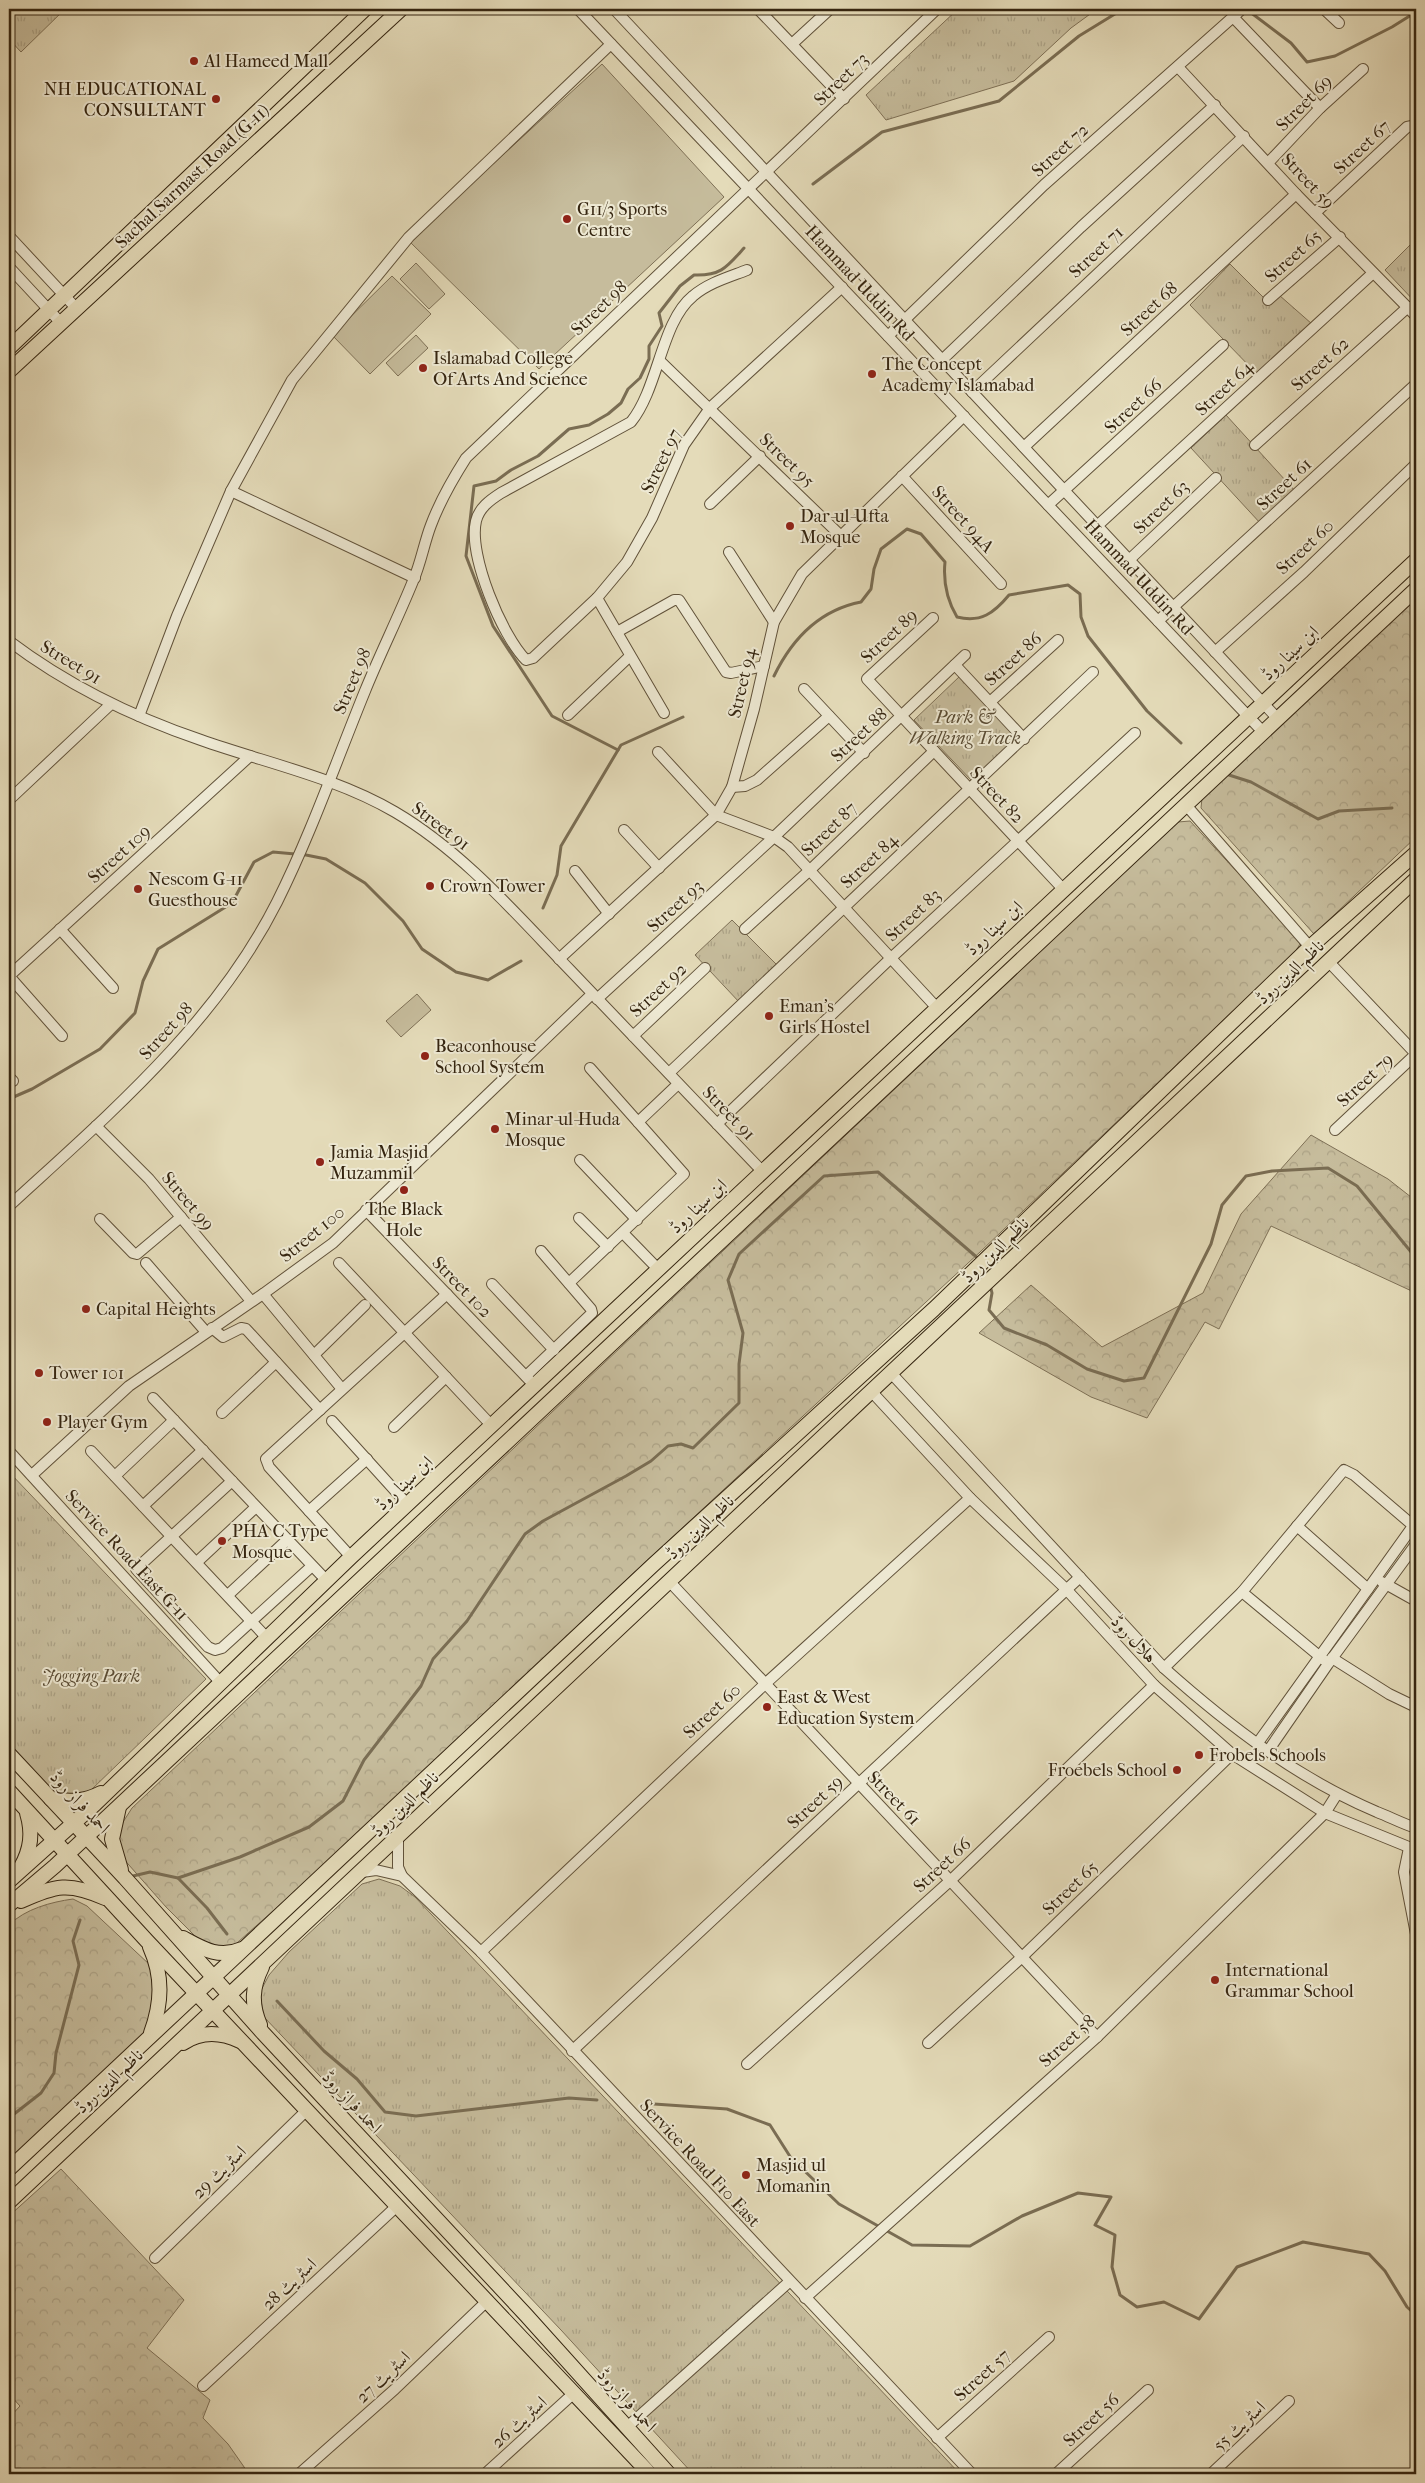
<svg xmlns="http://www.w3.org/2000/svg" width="1425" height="2483" viewBox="0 0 1425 2483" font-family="'IM FELL French Canon',Amiri,serif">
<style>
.grass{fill:url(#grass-tufts);stroke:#7e7056}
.forest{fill:url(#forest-crowns);stroke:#7e7056}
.pitch{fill:#c6bc9c;stroke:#7e7056}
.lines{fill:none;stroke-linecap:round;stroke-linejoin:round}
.stream{stroke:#7a6d53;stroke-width:3}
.minor-casing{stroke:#61523a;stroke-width:12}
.major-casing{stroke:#352510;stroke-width:16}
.minor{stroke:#ede8d2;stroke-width:10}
.major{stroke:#e4dbb9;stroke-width:14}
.poi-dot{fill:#8f2418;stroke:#ede8d2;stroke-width:2}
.labels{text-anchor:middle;stroke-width:4;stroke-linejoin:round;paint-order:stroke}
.poi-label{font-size:18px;fill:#352510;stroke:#ede8d2;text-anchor:start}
.street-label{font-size:18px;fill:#352510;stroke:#ede8d2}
.park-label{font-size:18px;font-style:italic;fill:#594b33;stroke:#ede8d2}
</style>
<defs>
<pattern id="grass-tufts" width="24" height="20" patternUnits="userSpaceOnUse" patternTransform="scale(1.25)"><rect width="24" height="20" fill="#c6bc9c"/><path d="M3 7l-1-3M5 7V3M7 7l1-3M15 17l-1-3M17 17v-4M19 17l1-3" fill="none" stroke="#aba185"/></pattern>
<pattern id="forest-crowns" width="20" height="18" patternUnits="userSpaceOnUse" patternTransform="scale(1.25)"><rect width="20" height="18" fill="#c6bc9c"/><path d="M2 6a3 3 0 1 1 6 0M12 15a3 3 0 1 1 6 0" fill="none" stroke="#aba185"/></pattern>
</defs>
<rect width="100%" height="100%" fill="#e4dbb9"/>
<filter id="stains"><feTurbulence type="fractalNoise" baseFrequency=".004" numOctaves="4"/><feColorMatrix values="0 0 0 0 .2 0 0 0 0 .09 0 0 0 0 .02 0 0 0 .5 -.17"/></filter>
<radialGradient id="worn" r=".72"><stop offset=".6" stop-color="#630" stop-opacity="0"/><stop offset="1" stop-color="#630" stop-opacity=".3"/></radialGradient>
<!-- grass -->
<g class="grass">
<polygon points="9,9 65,9 21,52 9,39"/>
<polygon points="958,9 1097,9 1071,28 1014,81 886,120 866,95"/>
<polygon points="1416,239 1416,303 1385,270"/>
<polygon points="1230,264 1269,303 1279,295 1312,324 1257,374 1190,305"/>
<polygon points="1226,415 1296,492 1261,524 1191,448"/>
<polygon points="960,676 1018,737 972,781 914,720"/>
<polygon points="732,920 779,967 740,1003 695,955"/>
<polygon points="9,1472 206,1679 61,1819 9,1763"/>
<polygon points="379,1879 400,1886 415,1897 960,2474 693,2474 561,2330 264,2017 257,1998 269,1975 289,1952 362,1884"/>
</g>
<!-- forest -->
<g class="forest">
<polygon points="1416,597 1416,837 1314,934 1201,808 1202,798"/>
<polygon points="1190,821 1298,938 1300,944 1295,952 980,1252 625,1581 337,1854 229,1950 221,1949 196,1937 166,1907 121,1856 116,1833 132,1808 1178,822"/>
<polygon points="1311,1135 1388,1179 1416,1201 1416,1293 1271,1226 1219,1329 1205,1322 1147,1418 1091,1397 979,1333 1031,1285 1102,1347 1203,1293 1241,1214"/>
<path d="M73,1899L87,1906L150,1965L157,2000L149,2029L9,2162V1925C25,1909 51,1902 73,1899Z"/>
<polygon points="61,2169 184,2300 147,2348 210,2400 203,2418 228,2444 249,2474 9,2474 11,2469 9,2467 9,2418 20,2406 9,2394 9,2216"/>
</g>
<!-- pitch -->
<g class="pitch">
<polygon points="602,64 724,197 539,369 409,241"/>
<polygon points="416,263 445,294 429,309 400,279"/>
<polygon points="392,276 431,314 370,374 332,335"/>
<polygon points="416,335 428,348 398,376 386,363"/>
<polygon points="417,994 431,1010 401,1037 386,1021"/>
</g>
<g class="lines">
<!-- stream -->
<g class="stream">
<polyline points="1250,12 1291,43 1307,62 1335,56 1392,27 1416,12"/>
<polyline points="813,184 882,132 999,101 1079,36 1123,9"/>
<path d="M774,676C792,639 820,610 861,602L871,589L874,569L881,549L907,529L921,534L945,562C943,582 947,600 957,617C981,623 994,613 1009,595L1068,585L1080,594L1081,617L1088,636L1147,711L1181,743"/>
<path d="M618,750L552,716L493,626L466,556L474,486L496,481L511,470L538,456L569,429L589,425L608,414L621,403L628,389L640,378L649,359V346L662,326L659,313L680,286L694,275C721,276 727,267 744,248"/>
<polyline points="1229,775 1251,782 1318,819 1339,811 1392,808"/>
<polyline points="543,908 557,875 561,846 621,745 683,717"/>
<polyline points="9,1099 32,1089 100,1049 135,1013 143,981 158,949 232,903 254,862 273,852 306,855 326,859 365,883 403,921 422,949 456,972 488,980 521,961"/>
<polyline points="990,1285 992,1293 989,1310 1004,1328 1047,1345 1087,1369 1124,1381 1144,1378 1211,1244 1222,1205 1246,1176 1272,1171 1328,1168 1357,1186 1416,1258"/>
<polyline points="133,1876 150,1872 178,1878 240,1857 309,1827 343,1801 364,1760 421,1686 433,1659 467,1621 525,1534 543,1521 626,1476 651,1461 668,1446 681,1444 693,1448 739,1403 739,1364 743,1333 728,1280 739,1254 824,1176 878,1172 980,1260"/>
<polyline points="178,1878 207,1908 227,1934"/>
<polyline points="277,2001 324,2051 357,2079 385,2112 416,2116 569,2098 597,2100"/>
<polyline points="654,2104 727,2109 770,2125 791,2158 839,2204 912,2245 970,2246 1022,2216 1078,2193 1111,2197 1095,2225 1115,2235 1112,2267 1120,2295 1137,2307 1164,2302 1199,2319 1237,2267 1303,2242 1369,2254 1385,2271 1407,2307 1416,2315"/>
<polyline points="9,2118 41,2093 54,2073 56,2053 79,1965 73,1941 80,1920"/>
</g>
<!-- minor casing -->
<g class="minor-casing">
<g id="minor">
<polyline points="578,9 1264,733"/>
<polyline points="614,9 1278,719"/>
<polyline points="758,9 844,99"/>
<polyline points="1324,9 1339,23"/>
<polyline points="1233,17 1320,108"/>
<polyline points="792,44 830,9"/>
<polyline points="1178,67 1296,194 1416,316"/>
<polyline points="1269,162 1320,108 1363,69"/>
<polyline points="1315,213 1407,127 1412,126 1416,131"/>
<polyline points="9,236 76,308"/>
<polyline points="9,267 61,323"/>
<path d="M747,270C729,277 708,283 693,296C661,322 659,387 631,422L501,493C490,500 479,508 476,521C468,555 502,636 526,660L533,658L597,598L627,562L652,518L684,445L710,408L842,287"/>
<polyline points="1268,300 1340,237"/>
<polyline points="888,336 1044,185 1242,9"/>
<polyline points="942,360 1081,227 1215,105"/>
<polyline points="660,361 840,535"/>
<polyline points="972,392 1244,136"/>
<polyline points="1255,445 1408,307"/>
<polyline points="1024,447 1296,194"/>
<polyline points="902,476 1001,584"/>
<polyline points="231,491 415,578"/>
<polyline points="710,504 760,456"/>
<polyline points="1048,505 1223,345"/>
<polyline points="1097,526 1373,273"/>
<polyline points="729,552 774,622"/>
<polyline points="1129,560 1216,478"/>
<polyline points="597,598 664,713"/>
<polyline points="933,618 867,679 1063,889"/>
<polyline points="1158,621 1416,384"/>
<polyline points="617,632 674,600 679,600 726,672 731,673 764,666"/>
<path d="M9,641C66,684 133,717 201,740C266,763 335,777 395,812C463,852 516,914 570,970C634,1037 698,1104 762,1171"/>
<polyline points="1215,652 1304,572 1416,464"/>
<polyline points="955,665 1024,739"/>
<polyline points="804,689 864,753"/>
<polyline points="990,702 1058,640"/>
<polyline points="568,715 630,656"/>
<polyline points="139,716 177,616 231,491 292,380 409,237 611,44"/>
<polyline points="658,752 716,815 774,837 788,847 937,1008"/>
<polyline points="732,787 745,786 757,780 829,716"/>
<polyline points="9,800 111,704"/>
<polyline points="1186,805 1310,947"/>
<polyline points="624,830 659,868"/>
<polyline points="575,871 609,914"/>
<polyline points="60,929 113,988"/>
<polyline points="745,929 810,870 934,751"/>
<polyline points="559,959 716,815 732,787 754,709 774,622 802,574 964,416"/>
<polyline points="1328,961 1416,1054"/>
<polyline points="9,976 250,756"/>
<polyline points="9,976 62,1036"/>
<polyline points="597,999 774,837 965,655"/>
<polyline points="633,1036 705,968"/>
<polyline points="669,1073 1093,672"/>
<polyline points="9,1077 13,1081"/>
<polyline points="638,1122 678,1084"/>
<polyline points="717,1124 891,958 1135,733"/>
<polyline points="96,1126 149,1179 251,1301"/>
<polyline points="1335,1130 1416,1054"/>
<polyline points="580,1160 637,1220"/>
<path d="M9,1206C108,1115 215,1025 277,902C311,834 336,762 365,691C380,654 398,618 413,581C421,563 424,543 431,525C440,501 452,480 466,458L937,9"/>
<polyline points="366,1210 535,1386"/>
<polyline points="579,1218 608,1247"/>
<polyline points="100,1219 133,1253 137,1254 181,1217"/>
<polyline points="623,1233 658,1269"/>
<polyline points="146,1263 206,1332"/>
<polyline points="339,1263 492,1426"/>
<polyline points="569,1283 684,1174 590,1068"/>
<polyline points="492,1284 554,1350"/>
<polyline points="263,1294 342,1389"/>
<polyline points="212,1328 223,1337 241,1328 246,1329 320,1410"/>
<polyline points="314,1355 365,1305"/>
<path d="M891,1373L1164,1668C1229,1726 1297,1778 1377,1812C1390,1817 1403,1824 1416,1828"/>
<polyline points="526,1376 592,1313 591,1309 541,1251"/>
<polyline points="871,1391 970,1498 1066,1589 1154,1685 1232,1754 1325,1813 1416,1850"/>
<polyline points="153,1398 327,1581"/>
<polyline points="222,1413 276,1362"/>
<polyline points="332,1421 408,1505"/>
<polyline points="394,1427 446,1377"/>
<polyline points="9,1451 220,1682"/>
<polyline points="91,1451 267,1638"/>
<polyline points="32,1475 129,1386 263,1294 333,1243 592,994"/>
<polyline points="115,1476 174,1420"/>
<polyline points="232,1481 136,1569 208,1647 215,1650 222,1648 312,1566"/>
<polyline points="143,1506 203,1450"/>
<polyline points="309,1511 367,1459"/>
<polyline points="1297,1526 1368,1589"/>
<polyline points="351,1557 269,1467 266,1459 447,1294"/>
<polyline points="197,1562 256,1507"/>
<polyline points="669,1581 1097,2037"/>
<polyline points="1382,1582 1416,1601"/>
<polyline points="1242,1592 1324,1660"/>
<polyline points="228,1595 287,1540"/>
<polyline points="1332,1658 1389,1694 1416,1707"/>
<polyline points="1164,1668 1242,1592 1344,1470 1354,1475 1416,1528"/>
<polyline points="1257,1744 1413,1526"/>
<polyline points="1268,1751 1328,1664 1416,1544"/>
<polyline points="398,1837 398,1867 402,1876"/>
<polyline points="1409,1848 1404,1872 1416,1934"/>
<polyline points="362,1872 376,1870 402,1876 481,1952 972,2474"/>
<polyline points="481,1952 765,1684 970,1498"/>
<polyline points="928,2043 1021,1958 1232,1754"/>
<polyline points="572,2051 1080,1577"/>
<polyline points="747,2064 951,1880 1154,1685"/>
<polyline points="155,2258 307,2110"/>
<polyline points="805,2298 1097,2037 1325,1813 1337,1794"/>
<polyline points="203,2386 397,2206"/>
<polyline points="626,2428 789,2282"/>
<polyline points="937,2438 1049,2337"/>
<polyline points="299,2474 395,2389 486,2302"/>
<polyline points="485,2474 574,2393"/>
<polyline points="1056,2474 1148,2390"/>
<polyline points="1211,2474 1289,2401"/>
</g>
</g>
<!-- major casing -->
<g class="major-casing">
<g id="major">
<polyline points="9,348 365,9"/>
<polyline points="9,371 401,9"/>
<polyline points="9,1754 125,1878 263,2033 526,2315 669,2474"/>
<polyline points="9,1791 147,1941 650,2474"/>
<path d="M51,1799C69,1802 84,1802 101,1793"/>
<polyline points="119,1807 112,1839 121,1870"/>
<path d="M21,1867C31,1849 33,1833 27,1813"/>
<polyline points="9,1881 95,1804 351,1557 1416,560"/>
<path d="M21,1901C56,1885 69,1882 105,1898"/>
<polyline points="9,1905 55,1866 166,1762 1416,589"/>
<path d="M183,1938C203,1949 219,1959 242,1949"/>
<path d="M150,1947C163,1976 162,2003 151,2033"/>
<path d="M260,2025C251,2004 252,1987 262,1967"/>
<path d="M183,2043C201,2031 221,2032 240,2041"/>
<polyline points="9,2169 653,1565 934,1309 1310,947 1416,853"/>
<polyline points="9,2202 1416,879"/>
</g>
</g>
<!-- minor -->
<use href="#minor" class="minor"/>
<!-- major -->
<use href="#major" class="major"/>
</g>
<!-- markers -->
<g class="poi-dot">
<circle cx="194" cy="61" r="5"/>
<circle cx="216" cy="99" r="5"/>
<circle cx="567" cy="219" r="5"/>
<circle cx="423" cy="368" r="5"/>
<circle cx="872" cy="374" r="5"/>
<circle cx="790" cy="526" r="5"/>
<circle cx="430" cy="886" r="5"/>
<circle cx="138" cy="889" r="5"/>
<circle cx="769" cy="1016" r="5"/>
<circle cx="425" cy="1056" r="5"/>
<circle cx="495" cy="1129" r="5"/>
<circle cx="320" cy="1162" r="5"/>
<circle cx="404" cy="1190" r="5"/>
<circle cx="86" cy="1309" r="5"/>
<circle cx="39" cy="1373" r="5"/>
<circle cx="47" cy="1422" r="5"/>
<circle cx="222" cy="1541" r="5"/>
<circle cx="767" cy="1707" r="5"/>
<circle cx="1199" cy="1755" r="5"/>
<circle cx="1177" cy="1770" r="5"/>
<circle cx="1215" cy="1980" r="5"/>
<circle cx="746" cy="2175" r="5"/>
</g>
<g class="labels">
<!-- poi labels -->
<g class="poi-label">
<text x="204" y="67">Al Hameed Mall</text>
<text x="206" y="95" text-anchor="end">NH EDUCATIONAL<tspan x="206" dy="21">CONSULTANT</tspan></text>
<text x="577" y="215">G11/3 Sports<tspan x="577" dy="21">Centre</tspan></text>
<text x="433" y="364">Islamabad College<tspan x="433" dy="21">Of Arts And Science</tspan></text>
<text x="882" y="370">The Concept<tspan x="882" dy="21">Academy Islamabad</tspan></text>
<text x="800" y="522">Dar-ul-Ufta<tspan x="800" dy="21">Mosque</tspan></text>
<text x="148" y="885">Nescom G-11<tspan x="148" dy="21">Guesthouse</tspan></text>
<text x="440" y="892">Crown Tower</text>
<text x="779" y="1012">Eman's<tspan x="779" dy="21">Girls Hostel</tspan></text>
<text x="435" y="1052">Beaconhouse<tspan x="435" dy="21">School System</tspan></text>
<text x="505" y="1125">Minar-ul-Huda<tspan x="505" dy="21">Mosque</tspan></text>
<text x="330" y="1158">Jamia Masjid<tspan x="330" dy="21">Muzammil</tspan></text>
<text x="404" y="1215" text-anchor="middle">The Black<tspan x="404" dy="21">Hole</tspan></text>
<text x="96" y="1315">Capital Heights</text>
<text x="49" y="1379">Tower 101</text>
<text x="57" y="1428">Player Gym</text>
<text x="232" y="1537">PHA C Type<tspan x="232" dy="21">Mosque</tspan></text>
<text x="777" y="1703">East &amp; West<tspan x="777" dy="21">Education System</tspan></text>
<text x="1209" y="1761">Frobels Schools</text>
<text x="1167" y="1776" text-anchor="end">Froebels School</text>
<text x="1225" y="1976">International<tspan x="1225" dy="21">Grammar School</tspan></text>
<text x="756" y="2171">Masjid ul<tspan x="756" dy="21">Momanin</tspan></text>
</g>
<!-- street labels -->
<g class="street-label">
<text transform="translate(841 79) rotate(-44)" y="6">Street 73</text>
<text transform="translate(1304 103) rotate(-45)" y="6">Street 69</text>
<text transform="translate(1362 147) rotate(-43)" y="6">Street 67</text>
<text transform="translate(1060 150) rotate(-42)" y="6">Street 72</text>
<text transform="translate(192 176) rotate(-43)" y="6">Sachal Sarmast Road (G-11)</text>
<text transform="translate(1308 181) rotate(47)" y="6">Street 59</text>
<text transform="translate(1096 252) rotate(-43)" y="6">Street 71</text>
<text transform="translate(1293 256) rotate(-42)" y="6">Street 65</text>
<text transform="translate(860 283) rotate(47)" y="6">Hammad Uddin Rd</text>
<text transform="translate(599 308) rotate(-44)" y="6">Street 98</text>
<text transform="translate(1149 309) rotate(-43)" y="6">Street 68</text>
<text transform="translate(1320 364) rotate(-42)" y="6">Street 62</text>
<text transform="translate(1224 388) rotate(-43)" y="6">Street 64</text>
<text transform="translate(1133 406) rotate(-43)" y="6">Street 66</text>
<text transform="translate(787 460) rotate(44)" y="6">Street 95</text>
<text transform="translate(661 461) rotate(-64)" y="6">Street 97</text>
<text transform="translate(1284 484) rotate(-43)" y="6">Street 61</text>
<text transform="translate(1161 507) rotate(-44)" y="6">Street 63</text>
<text transform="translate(963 519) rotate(48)" y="6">Street 94A</text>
<text transform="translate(1305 547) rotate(-43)" y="6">Street 60</text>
<text transform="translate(1139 577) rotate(47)" y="6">Hammad Uddin Rd</text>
<text transform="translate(889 636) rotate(-43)" y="6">Street 89</text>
<text transform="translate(1290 653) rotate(-43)" y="6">ابن سینا روڈ</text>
<text transform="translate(1013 659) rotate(-42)" y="6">Street 86</text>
<text transform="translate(71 662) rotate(31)" y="6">Street 91</text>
<text transform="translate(352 681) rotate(-67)" y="6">Street 98</text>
<text transform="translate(742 683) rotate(-77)" y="6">Street 94</text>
<text transform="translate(859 735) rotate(-43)" y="6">Street 88</text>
<text transform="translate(997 795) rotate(47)" y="6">Street 82</text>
<text transform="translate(441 826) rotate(37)" y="6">Street 91</text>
<text transform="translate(829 829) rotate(-44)" y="6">Street 87</text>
<text transform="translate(119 854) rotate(-42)" y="6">Street 109</text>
<text transform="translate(869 861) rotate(-43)" y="6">Street 84</text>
<text transform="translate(675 906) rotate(-42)" y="6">Street 93</text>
<text transform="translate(913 915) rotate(-43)" y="6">Street 83</text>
<text transform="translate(994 928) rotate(-43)" y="6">ابن سینا روڈ</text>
<text transform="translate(1290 972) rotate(-43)" y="6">ناظم الدین روڈ</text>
<text transform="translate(658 990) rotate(-43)" y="6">Street 92</text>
<text transform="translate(166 1031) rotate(-48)" y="6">Street 98</text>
<text transform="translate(1365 1080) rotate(-43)" y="6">Street 79</text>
<text transform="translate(729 1113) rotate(46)" y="6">Street 91</text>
<text transform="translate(188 1201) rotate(50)" y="6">Street 99</text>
<text transform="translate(698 1206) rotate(-43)" y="6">ابن سینا روڈ</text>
<text transform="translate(312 1234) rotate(-39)" y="6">Street 100</text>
<text transform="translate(995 1250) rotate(-44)" y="6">ناظم الدین روڈ</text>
<text transform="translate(462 1287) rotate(46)" y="6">Street 102</text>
<text transform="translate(404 1483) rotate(-43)" y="6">ابن سینا روڈ</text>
<text transform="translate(700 1527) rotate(-43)" y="6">ناظم الدین روڈ</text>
<text transform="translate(127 1555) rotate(47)" y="6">Service Road East G-11</text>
<text transform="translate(1134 1639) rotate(47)" y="6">ہلال روڈ</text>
<text transform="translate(712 1711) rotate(-43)" y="6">Street 60</text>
<text transform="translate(894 1798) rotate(46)" y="6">Street 61</text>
<text transform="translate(80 1802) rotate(47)" y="6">احمد فراز روڈ</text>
<text transform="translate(815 1802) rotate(-43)" y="6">Street 59</text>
<text transform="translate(405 1804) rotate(-44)" y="6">ناظم الدین روڈ</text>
<text transform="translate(942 1865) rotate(-43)" y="6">Street 66</text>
<text transform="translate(1070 1888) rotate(-44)" y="6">Street 65</text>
<text transform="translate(1067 2041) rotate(-42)" y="6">Street 58</text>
<text transform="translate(109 2081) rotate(-43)" y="6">ناظم الدین روڈ</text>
<text transform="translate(352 2102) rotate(47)" y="6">احمد فراز روڈ</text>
<text transform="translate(700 2163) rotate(47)" y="6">Service Road F10 East</text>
<text transform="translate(219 2172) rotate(-44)" y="6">اسٹریٹ 29</text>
<text transform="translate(289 2284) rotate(-43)" y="6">اسٹریٹ 28</text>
<text transform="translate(982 2375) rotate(-42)" y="6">Street 57</text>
<text transform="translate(383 2377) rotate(-43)" y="6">اسٹریٹ 27</text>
<text transform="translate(627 2400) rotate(48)" y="6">احمد فراز روڈ</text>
<text transform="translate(1091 2420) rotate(-43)" y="6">Street 56</text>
<text transform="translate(519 2422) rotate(-42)" y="6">اسٹریٹ 26</text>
<text transform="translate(1239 2426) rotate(-43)" y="6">اسٹریٹ 55</text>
</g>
<!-- park labels -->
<g class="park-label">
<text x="965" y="723">Park &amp;<tspan x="965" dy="21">Walking Track</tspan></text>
<text x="91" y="1682">Jogging Park</text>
</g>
</g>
<!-- margin -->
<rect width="1425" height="2483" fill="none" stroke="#e4dbb9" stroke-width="30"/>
<rect x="10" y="10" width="1405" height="2463" fill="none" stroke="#352510" stroke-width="2.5"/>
<rect x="15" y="15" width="1395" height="2453" fill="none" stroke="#352510"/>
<rect width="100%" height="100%" filter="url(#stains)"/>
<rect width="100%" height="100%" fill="url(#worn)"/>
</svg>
